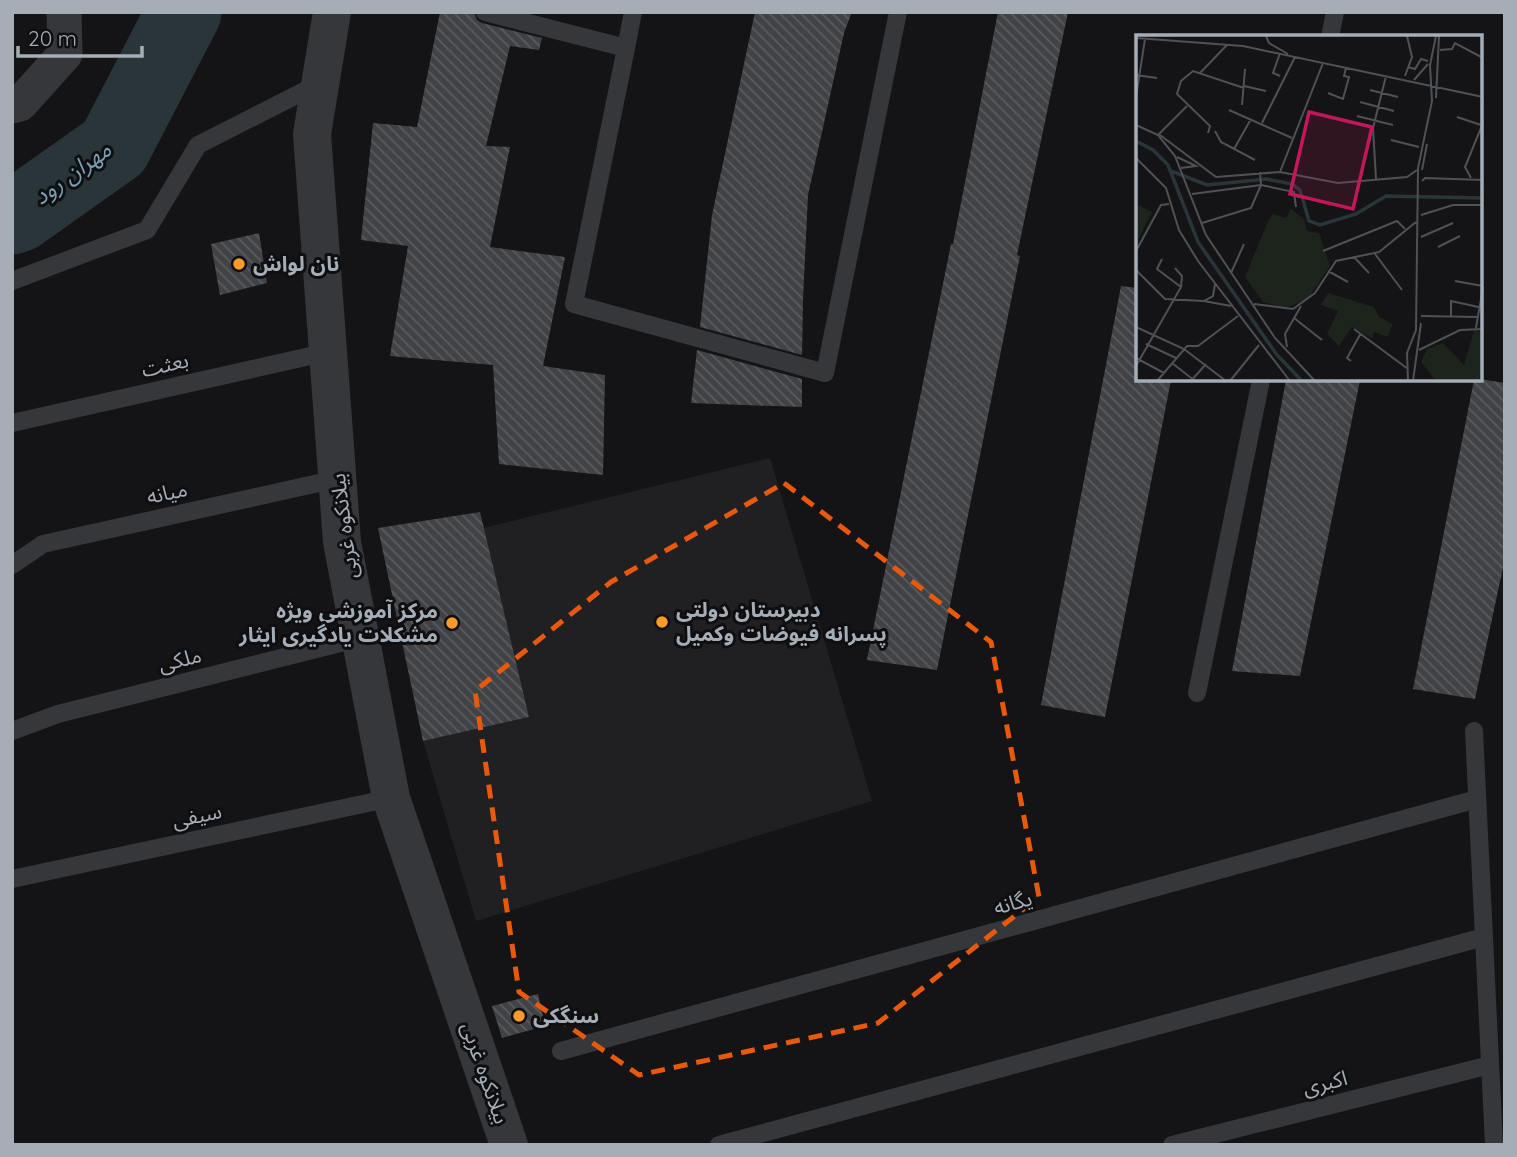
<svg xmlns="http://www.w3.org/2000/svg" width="1517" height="1157" viewBox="0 0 1517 1157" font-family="Quicksand,'Noto Sans Arabic',sans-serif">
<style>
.built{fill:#202023}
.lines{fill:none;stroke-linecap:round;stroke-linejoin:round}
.river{stroke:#2a353a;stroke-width:75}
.building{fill:url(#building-back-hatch)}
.service{stroke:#35373b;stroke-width:18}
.minor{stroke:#35373b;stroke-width:35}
.tertiary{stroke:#35373b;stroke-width:38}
.marked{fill:none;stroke:#e8590c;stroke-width:5;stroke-dasharray:14 9;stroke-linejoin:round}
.poi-dot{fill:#fa9a28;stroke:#0f0f11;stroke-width:2.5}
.labels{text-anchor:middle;stroke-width:6;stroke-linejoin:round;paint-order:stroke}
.poi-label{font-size:21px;font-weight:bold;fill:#a5adb7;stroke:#0f0f11;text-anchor:start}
.street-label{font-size:21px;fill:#a5adb7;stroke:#0f0f11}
.water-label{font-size:23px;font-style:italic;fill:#7aa0b4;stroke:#0f0f11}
.inset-river{fill:none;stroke:#2a353a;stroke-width:3.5}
.inset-road{fill:none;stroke:#4e5156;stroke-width:2}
.view{fill:#c2185b;fill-opacity:0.15;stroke:#c2185b;stroke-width:3.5}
.inset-edge{fill:none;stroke:#a5adb7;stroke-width:3.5}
</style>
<defs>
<pattern id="building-back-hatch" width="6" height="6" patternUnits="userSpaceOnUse" patternTransform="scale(1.75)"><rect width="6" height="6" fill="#404246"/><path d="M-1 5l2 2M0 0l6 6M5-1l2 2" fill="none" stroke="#595b5e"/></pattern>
</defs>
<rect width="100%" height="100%" fill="#141416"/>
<!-- built -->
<polygon class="built" points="770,458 872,801 476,921 423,741 529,717 483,528"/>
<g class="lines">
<!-- river -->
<polyline class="river" points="12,217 18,215 114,147 184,12"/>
</g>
<!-- building -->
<g class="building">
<polygon points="440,12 474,12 477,20 482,23 542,38 539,50 510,46 486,146 510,147 490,247 565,257 543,366 605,375 603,475 499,464 493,365 390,356 408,246 361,240 373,123 417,127"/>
<polygon points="755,12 852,12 844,33 808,195 803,299 802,355 700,327 712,215"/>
<polygon points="998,12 1068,12 1017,255 1020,256 937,670 867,660 951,244 953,244"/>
<polygon points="259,233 267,283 220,295 211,244"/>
<polygon points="1121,286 1137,288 1137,380 1171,380 1105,717 1041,705"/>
<polygon points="697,350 802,379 802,407 691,403"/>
<polygon points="1480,379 1505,383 1505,558 1475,699 1413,689 1474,380"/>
<polygon points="1286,380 1360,380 1300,676 1232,671"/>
<polygon points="480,512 529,717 423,741 378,528"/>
<polygon points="538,994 545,1026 502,1038 492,1006"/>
</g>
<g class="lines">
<!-- service -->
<g class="service">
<polyline points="485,12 626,48 633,12"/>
<polyline points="1330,37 1335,12"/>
<polyline points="626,48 574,304 825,373 898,12"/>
<polyline points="12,281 147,230 198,145 320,83"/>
<polyline points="12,423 328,352"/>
<polyline points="12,565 43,544 337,479"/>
<polyline points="1197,693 1261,380"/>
<polyline points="12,731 58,714 360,638"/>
<polyline points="1474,731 1494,1145"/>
<polyline points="12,879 391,798"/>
<polyline points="561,1051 1477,799"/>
<polyline points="719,1145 1484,937"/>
<polyline points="1172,1145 1490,1065"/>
</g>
<!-- minor -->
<polyline class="minor" points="12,106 20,104 65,54 64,12"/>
<!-- tertiary -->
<polyline class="tertiary" points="332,12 312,134 342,542 391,798 509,1145"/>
</g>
<!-- marked area -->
<path class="marked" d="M784,483L991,642L1039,897L878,1023L639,1075L519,992L475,691L611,582Z"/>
<!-- markers -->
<g class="poi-dot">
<circle cx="239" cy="264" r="7"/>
<circle cx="662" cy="622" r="7"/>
<circle cx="452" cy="623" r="7"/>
<circle cx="519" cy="1016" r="7"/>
</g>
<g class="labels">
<!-- poi labels -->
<g class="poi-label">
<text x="253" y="271">نان لواش</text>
<text x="676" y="617">دبیرستان دولتی<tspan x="676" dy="24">پسرانه فیوضات وکمیل</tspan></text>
<text x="438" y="618" text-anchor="end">مرکز آموزشی ویژه<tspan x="438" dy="24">مشکلات یادگیری ایثار</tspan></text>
<text x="533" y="1023">سنگکی</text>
</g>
<!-- street labels -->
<g class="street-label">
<text transform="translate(165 365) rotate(-13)" y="7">بعثت</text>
<text transform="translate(167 493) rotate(-12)" y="7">میانه</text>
<text transform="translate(344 526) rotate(-97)" y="7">بیلانکوه غربی</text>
<text transform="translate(180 660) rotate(-14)" y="7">ملکی</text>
<text transform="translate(197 816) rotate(-12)" y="7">سیفی</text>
<text transform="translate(1013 903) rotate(-15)" y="7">یگانه</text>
<text transform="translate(485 1073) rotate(71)" y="7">بیلانکوه غربی</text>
<text transform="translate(1325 1083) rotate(-14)" y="7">اکبری</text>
</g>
<!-- water labels -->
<g class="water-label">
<text transform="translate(72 173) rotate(-36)" y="8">مهران رود</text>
</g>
</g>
<!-- overview -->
<g transform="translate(1136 35)">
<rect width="346" height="346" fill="#141416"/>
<path d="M192,258L238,272L243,282L257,289L251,302L238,297L236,303L216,292L203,311L191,299L202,276L185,270Z" fill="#1c241c"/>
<path d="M0,169L16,177L1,207H0ZM155,174L168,184L171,196L183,198L194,231L172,264L150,273L127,267L109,242L133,184L137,179L150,183Z" fill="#1c241c"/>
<path d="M338,295L346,297V346H300L285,327L291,314L307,308L328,330Z" fill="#1c241c"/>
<path class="inset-river" d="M0,106L17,115L32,130L62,207L141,320L166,346M35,136L71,150L130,144L156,149L164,155L173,186L184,190L220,179L250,161L347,163"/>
<path class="inset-road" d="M130,1L133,8L152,19M0,3L107,11L347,62M304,15L316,14L319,8L347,23M144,18L137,38L144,41M272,32L279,34L285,24L292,26M64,38L91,10M0,40L21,43M269,41L276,22L271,1M278,45L292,29M108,51L130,56M234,55L262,62M192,58L207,64L213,42L208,41L210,33M0,62L9,4M300,63L303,1M224,67L258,76M106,70L109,34M93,75L156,103M221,81L257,90M321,82L345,90M126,88L159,22M0,90L22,100L39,121L70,200L139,303L179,346M79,96L85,107L119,125M72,98L74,91L41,59L45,46L57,36L108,53M22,100L51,71M24,100L80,142L144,137L202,148L271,142L281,135M255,105L283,112M98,114L115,84M41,122L60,131L45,133M0,123L30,153L43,195L62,226L154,346M286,135L291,109M144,137L187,28M335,143L329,132L347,88M240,144L237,93L250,41M286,146L289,143L347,145M56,159L125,150L158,157L160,172M285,180L317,170H347M66,188L115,173L125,150L124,137M285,202L317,188M302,212L324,201M0,216L25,170L33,169M187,216L261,186L269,194M239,219L266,255M218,222L233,238M26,224L21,234L45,252M0,235L29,264L68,266M192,236L212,247M95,238L108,209M319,246L347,251M79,249L77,261L68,266L95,271M118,269L157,274L179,258L200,226L243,217L280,187M285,281L342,282M315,282V266L347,273M158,283L186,305M0,292L48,314L90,346M340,293L347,252M218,294L272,334M10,309L40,323M151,312L149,299L165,271M283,315L324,295L347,294M0,323L28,338M215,326L211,323L225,298M36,328L59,346M0,331L45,252L46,241L39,233M21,346L51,311H62L102,281M55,346L70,329M94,346L123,310M272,346L271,318L280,295L282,133L296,66L294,30L300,1M277,346L285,288"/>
<path class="view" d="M173,77L236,92L217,174L154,159Z"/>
<rect width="346" height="346" class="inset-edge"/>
</g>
<!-- border -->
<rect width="1517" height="1157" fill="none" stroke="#a5adb7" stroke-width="28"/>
<!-- scale -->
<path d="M18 46v10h124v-10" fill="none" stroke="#a5adb7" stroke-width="3.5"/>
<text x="28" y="46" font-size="21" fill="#a5adb7" stroke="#0f0f11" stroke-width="5" paint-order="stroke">20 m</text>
</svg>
